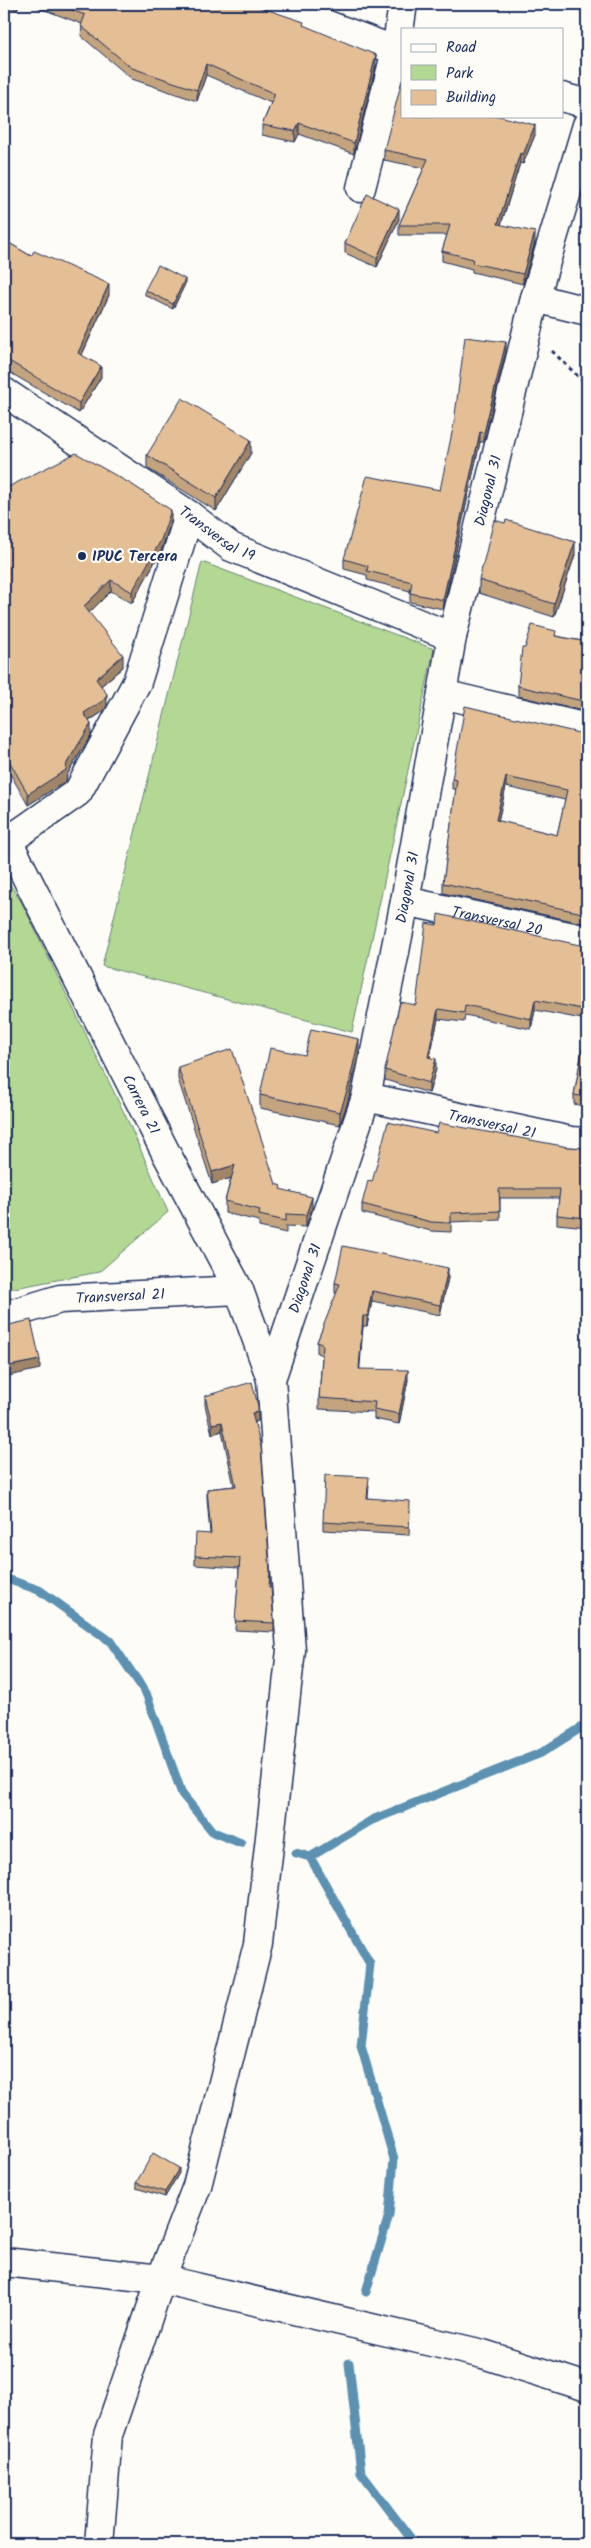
<svg xmlns="http://www.w3.org/2000/svg" width="591" height="2548" viewBox="0 0 591 2548" font-family="Kalam,sans-serif">
<style>
.green{fill:#b3d893;stroke:#678478}
.lines{fill:none;stroke-linecap:round;stroke-linejoin:round}
.stream{stroke:#5c91b1;stroke-width:9}
.street-casing{stroke:#1b2f5e;stroke-width:31}
.secondary-casing{stroke:#1b2f5e;stroke-width:31}
.path{stroke:#1b2f5e;stroke-width:3;stroke-dasharray:4 4;stroke-linecap:butt}
.street{stroke:#fdfcf7;stroke-width:28}
.secondary{stroke:#fdfcf7;stroke-width:28}
.wall{fill:#c4a37f;stroke:#1b2f5e;fill-rule:evenodd}
.shaded-wall{fill:#a08568;stroke:#1b2f5e}
.building{fill:#e4be94;stroke:#1b2f5e;fill-rule:evenodd}
.poi-dot{fill:#1b2f5e;stroke:#fdfcf7;stroke-width:2}
.labels{text-anchor:middle;stroke-width:4.5;stroke-linejoin:round;paint-order:stroke}
.street-label{font-size:15px;fill:#1b2f5e;stroke:#fdfcf7}
.poi-label{font-size:15px;font-weight:bold;fill:#1b2f5e;stroke:#fdfcf7;text-anchor:start}
</style>
<rect width="100%" height="100%" fill="#fdfcf7"/>
<filter id="ink" filterUnits="userSpaceOnUse"><feTurbulence type="fractalNoise" baseFrequency=".02" numOctaves="2"/><feDisplacementMap in="SourceGraphic" scale="10" xChannelSelector="R" yChannelSelector="G"/><feConvolveMatrix kernelMatrix="1 2 1 2 8 2 1 2 1" color-interpolation-filters="sRGB"/></filter>
<g filter="url(#ink)">
<!-- green -->
<g class="green">
<polygon points="202,562 434,649 352,1032 102,966"/>
<polygon points="4,875 22,903 128,1121 168,1212 99,1272 4,1290"/>
</g>
<g class="lines">
<!-- stream -->
<g class="stream">
<polyline points="4,1578 39,1590 110,1641 146,1693 182,1794 213,1832 241,1843"/>
<polyline points="296,1853 310,1857 370,1964 361,2046 394,2159 389,2215 366,2292"/>
<polyline points="310,1857 372,1820 541,1753 587,1724"/>
<polyline points="349,2363 361,2473 415,2544"/>
</g>
<!-- street casing -->
<g class="street-casing">
<g id="street">
<polyline points="272,4 402,53"/>
<polyline points="562,97 587,104"/>
<polyline points="361,188 396,51 403,4"/>
<polyline points="535,298 587,311"/>
<path id="s1" d="M4,392L189,515L231,547L452,637"/>
<polyline points="442,694 587,728"/>
<polyline points="8,841 78,792 137,682 189,515"/>
<path id="s2" d="M405,901L587,940"/>
<path id="s3" d="M366,1097L571,1141L587,1142"/>
<path id="s4" d="M4,1316L60,1299L239,1290"/>
<polyline points="99,2544 108,2435 161,2279 483,2354 587,2387"/>
</g>
</g>
<!-- secondary casing -->
<g class="secondary-casing">
<g id="secondary">
<path id="s5" d="M4,833L166,1153L239,1290L271,1379"/>
<path id="s6" d="M4,2262L161,2279L197,2186L258,1944L291,1650L271,1379L366,1097L405,901L452,637L535,298L587,125"/>
</g>
</g>
<!-- path -->
<polyline class="path" points="552,351 587,385"/>
<!-- street -->
<use href="#street" class="street"/>
<!-- secondary -->
<use href="#secondary" class="secondary"/>
</g>
<!-- wall -->
<g class="wall">
<polygon points="4,4 19,4 17,10 4,5"/>
<polygon points="29,4 250,4 304,26 376,65 354,154 299,134 295,142 262,135 262,125 271,103 206,75 197,101 132,79 81,36 82,24"/>
<polygon points="402,116 535,135 523,164 520,163 501,225 535,242 523,284 472,272 472,269 442,261 442,251 447,235 399,235 399,225 424,168 384,160 384,150"/>
<polygon points="399,219 377,267 345,253 345,243"/>
<polygon points="4,240 31,256 109,295 82,355 101,377 79,413 4,369"/>
<polygon points="185,284 173,309 145,295 145,290"/>
<polygon points="506,351 484,442 480,442 443,609 410,602 410,591 367,580 367,575 344,569 344,559 440,490"/>
<polygon points="251,453 216,511 147,468 147,455"/>
<polygon points="4,489 171,522 161,551 132,603 111,591 89,613 123,667 101,686 107,706 104,711 89,721 91,735 67,775 66,781 28,805 4,763"/>
<polygon points="575,555 554,617 479,593 479,580"/>
<polygon points="556,636 587,642 587,712 518,696 518,686 525,648"/>
<path d="M587,733V924L443,893V883L456,789H452V779L583,734ZM506,787L565,800L557,835L498,821Z"/>
<polygon points="587,945 587,1020 535,1010 531,1029 465,1015 464,1022 438,1019 430,1057 436,1069 429,1093 385,1080 385,1070 416,1005 584,946"/>
<polygon points="587,1024 587,1107 574,1104 574,1095"/>
<polygon points="359,1052 348,1101 340,1125 260,1108 260,1095 305,1055"/>
<polygon points="178,1067 276,1184 281,1190 312,1209 306,1227 286,1226 286,1233 259,1227 259,1221 225,1213 225,1201 231,1178 212,1184 178,1079"/>
<polygon points="436,1133 568,1147 587,1148 587,1227 557,1224 557,1215 559,1198 500,1198 500,1220 451,1222 451,1232 431,1231 362,1213 362,1204 372,1182"/>
<polygon points="448,1278 440,1315 372,1301 367,1326 363,1326 359,1369 408,1380 399,1424 374,1419 374,1412 319,1409 319,1398 322,1355 317,1353 317,1342 337,1294 335,1293 335,1283"/>
<polygon points="205,1396 258,1421 255,1422 270,1580 270,1587 274,1623 274,1632 235,1630 239,1568 195,1565 195,1556 210,1534 207,1498 207,1489 234,1486 222,1431 212,1434 205,1405"/>
<polygon points="369,1485 368,1498 410,1509 409,1535 323,1530 323,1522"/>
<polygon points="179,2173 165,2197 136,2188 136,2183"/>
</g>
<!-- shaded-wall -->
<g class="shaded-wall">
<polygon points="17,4 19,4 17,10"/>
<polygon points="376,55 376,65 354,154 354,143"/>
<polygon points="206,64 206,75 197,101 197,90"/>
<polygon points="299,123 299,134 295,142 295,131"/>
<polygon points="535,125 535,135 523,164 523,155"/>
<polygon points="520,153 520,163 498,234 498,224"/>
<polygon points="399,209 399,219 377,267 377,258"/>
<polygon points="535,232 535,242 523,284 523,274"/>
<polygon points="185,279 185,284 173,309 173,304"/>
<polygon points="109,284 109,295 78,363 78,353"/>
<polygon points="506,342 506,351 484,442 484,433"/>
<polygon points="101,366 101,377 79,413 79,403"/>
<polygon points="480,432 480,442 443,609 443,600"/>
<polygon points="251,440 251,453 216,511 216,498"/>
<polygon points="171,510 171,522 161,551 132,603 132,592"/>
<polygon points="575,542 575,555 554,617 554,604"/>
<polygon points="111,580 111,591 84,618 84,606"/>
<polygon points="123,655 123,667 96,690 96,679"/>
<polygon points="107,694 107,706 104,711 84,724 84,713"/>
<polygon points="91,724 91,735 67,775 66,781 28,805 28,794 67,763"/>
<polygon points="506,777 506,787 496,830 496,820"/>
<polygon points="535,1000 535,1010 531,1029 531,1019"/>
<polygon points="438,1009 438,1019 428,1066 428,1057"/>
<polygon points="359,1039 359,1052 348,1101 340,1125 340,1112"/>
<polygon points="436,1059 436,1069 429,1093 429,1083"/>
<polygon points="235,1165 235,1177 212,1184 212,1172"/>
<polygon points="312,1197 312,1209 306,1227 306,1215"/>
<polygon points="448,1268 448,1278 440,1315 440,1305"/>
<polygon points="372,1291 372,1301 367,1326 367,1316"/>
<polygon points="363,1316 363,1326 359,1379 359,1369"/>
<polygon points="40,1360 40,1369 4,1377 4,1367"/>
<polygon points="408,1370 408,1380 399,1424 399,1414"/>
<polygon points="258,1412 258,1421 252,1423 252,1413"/>
<polygon points="222,1422 222,1431 212,1434 212,1424"/>
<polygon points="179,2168 179,2173 165,2197 165,2192"/>
</g>
<!-- building -->
<g class="building">
<polygon points="56,4 250,4 304,22 303,25 376,55 354,143 299,123 295,131 262,125 275,94 206,64 197,90 132,68 81,26 85,15"/>
<polygon points="402,80 402,116 499,116 535,125 523,155 520,153 498,224 535,232 523,274 472,263 473,259 442,251 450,225 399,225 428,159 384,150"/>
<polygon points="367,194 399,209 377,258 345,243"/>
<polygon points="4,240 31,256 34,251 109,284 78,353 101,366 79,403 4,358"/>
<polygon points="158,265 185,279 173,304 145,290"/>
<polygon points="465,337 506,342 484,433 480,432 443,600 410,593 412,582 367,571 368,566 344,559 367,476 440,490 454,423"/>
<polygon points="182,398 251,440 216,498 147,455"/>
<polygon points="76,453 131,484 171,510 161,540 132,592 111,580 84,606 123,655 96,679 107,694 104,700 84,713 91,724 67,763 66,770 28,794 4,752 4,489"/>
<polygon points="494,520 505,523 506,520 575,542 554,604 479,580"/>
<polygon points="532,625 556,631 555,636 587,642 587,702 518,686 522,648 525,648"/>
<path d="M465,706L583,734L587,733V914L443,883L457,780L452,779ZM506,777L567,790L557,835L496,820Z"/>
<polygon points="438,914 584,946 587,945 587,1010 535,1000 531,1019 465,1005 464,1013 438,1009 428,1057 436,1059 429,1083 385,1070 400,1002 416,1005 426,923 437,925"/>
<polygon points="587,1024 587,1097 574,1095"/>
<polygon points="311,1029 359,1039 348,1088 340,1112 260,1095 270,1048 305,1055"/>
<polygon points="232,1049 276,1184 281,1186 280,1189 312,1197 306,1215 286,1214 286,1221 259,1215 260,1210 225,1201 235,1165 212,1172 178,1067"/>
<polygon points="388,1122 436,1133 439,1123 568,1147 587,1148 587,1218 557,1215 560,1189 499,1189 500,1211 451,1213 451,1223 431,1222 362,1204 368,1181 372,1182"/>
<polygon points="343,1246 448,1268 440,1305 372,1291 367,1316 363,1316 359,1369 408,1370 399,1414 374,1409 375,1402 319,1398 323,1345 317,1342 340,1284 335,1283"/>
<polygon points="31,1320 40,1360 4,1367 4,1326"/>
<polygon points="252,1382 258,1406 258,1412 252,1413 261,1447 270,1571 269,1587 271,1587 274,1623 235,1621 240,1558 195,1556 196,1533 211,1534 207,1489 236,1486 222,1422 212,1424 205,1396"/>
<polygon points="325,1475 369,1477 367,1498 410,1501 409,1527 323,1522"/>
<polygon points="153,2153 179,2168 165,2192 136,2183"/>
</g>
</g>
<!-- markers -->
<circle class="poi-dot" cx="82" cy="556" r="5"/>
<g class="labels">
<!-- street labels -->
<g class="street-label">
<text dy="5" stroke="none"><textPath href="#s6" startOffset="1991">Diagonal 31</textPath></text>
<text dy="5" stroke="none"><textPath href="#s1" startOffset="256">Transversal 19</textPath></text>
<text dy="5" stroke="none"><textPath href="#s6" startOffset="1586">Diagonal 31</textPath></text>
<text dy="5" stroke="none"><textPath href="#s2" startOffset="94">Transversal 20</textPath></text>
<text dy="5" stroke="none"><textPath href="#s5" startOffset="304">Carrera 21</textPath></text>
<text dy="5" stroke="none"><textPath href="#s3" startOffset="129">Transversal 21</textPath></text>
<text dy="5" stroke="none"><textPath href="#s6" startOffset="1181">Diagonal 31</textPath></text>
<text dy="5" stroke="none"><textPath href="#s4" startOffset="119">Transversal 21</textPath></text>
</g>
<!-- poi labels -->
<g class="poi-label">
<text x="92" y="561">IPUC Tercera</text>
</g>
</g>
<!-- margin -->
<rect width="591" height="2548" fill="none" stroke="#fdfcf7" stroke-width="20"/>
<rect x="10" y="10" width="571" height="2528" fill="none" stroke="#1b2f5e" stroke-width="2" filter="url(#ink)"/>
<!-- legend -->
<rect x="401" y="28" width="162" height="90" fill="#fdfcf7" stroke="#a3aaba"/>
<rect x="411" y="44" width="25" height="8" fill="#fdfcf7" stroke="#a3aaba"/>
<text x="446" y="52" font-size="15" fill="#1b2f5e">Road</text>
<rect x="411" y="65" width="25" height="15" fill="#b3d893" stroke="#a3aaba"/>
<text x="446" y="78" font-size="15" fill="#1b2f5e">Park</text>
<rect x="411" y="90" width="25" height="15" fill="#e4be94" stroke="#a3aaba"/>
<text x="446" y="102" font-size="15" fill="#1b2f5e">Building</text>
</svg>
